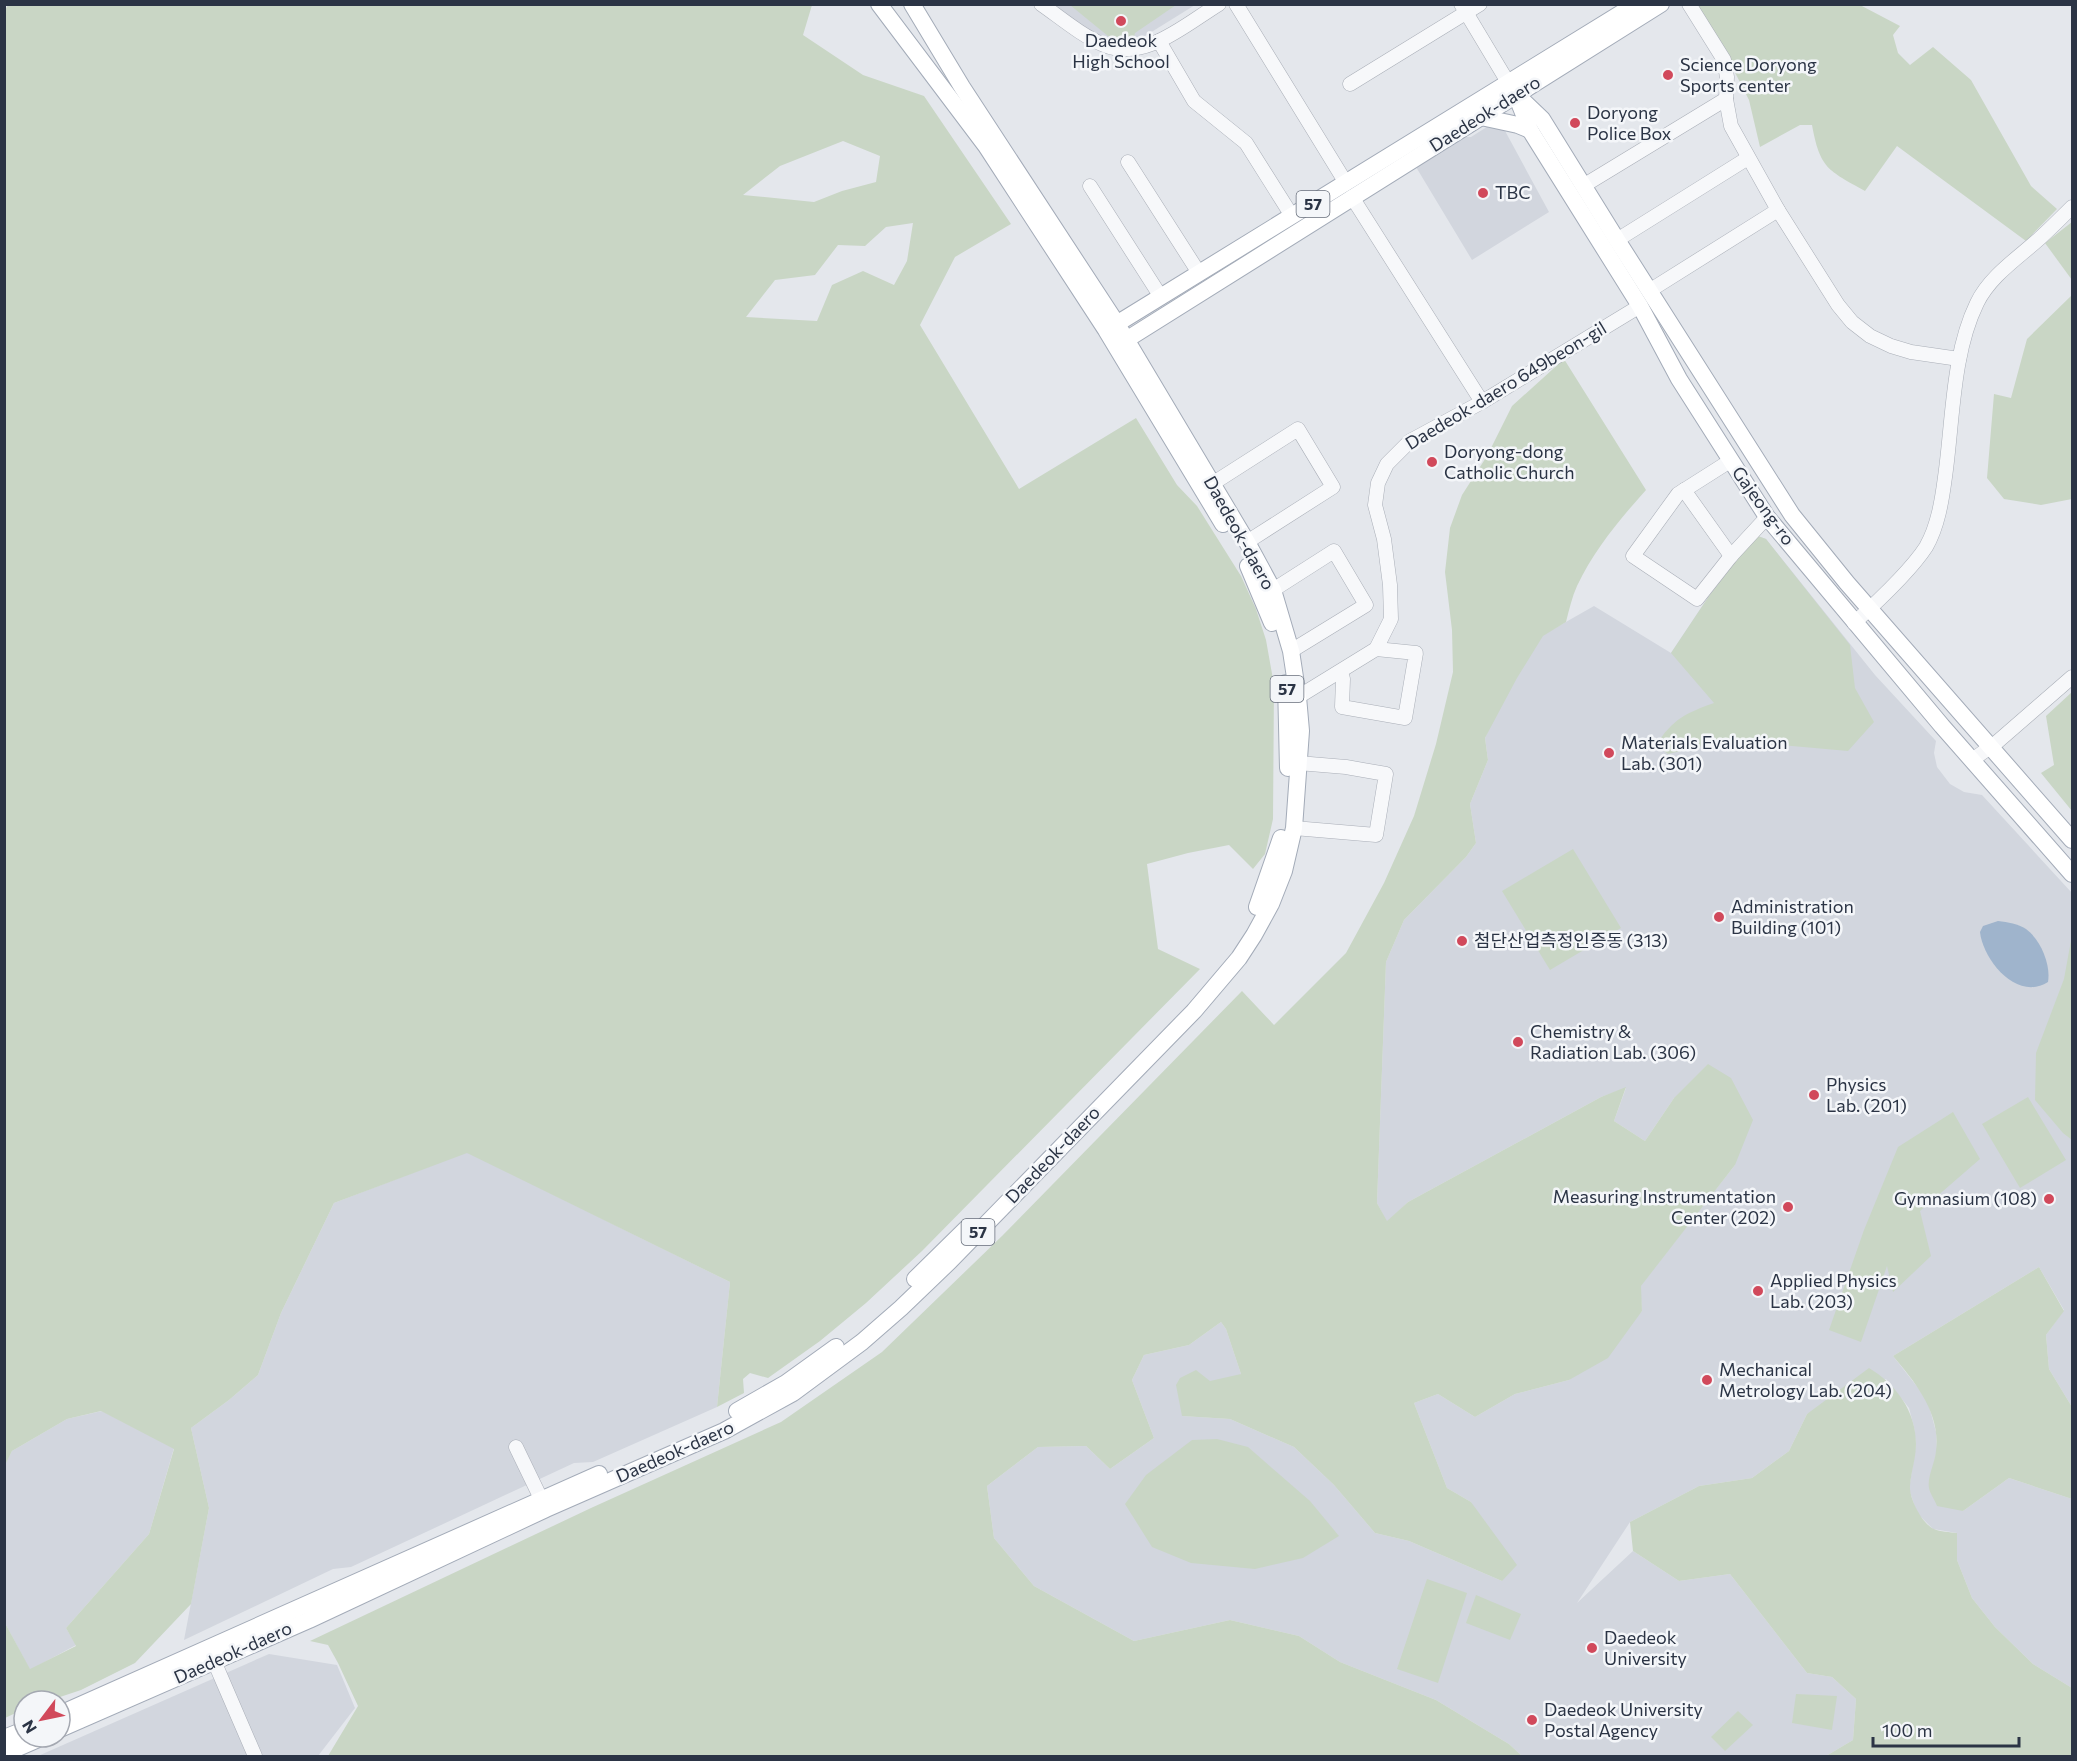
<svg xmlns="http://www.w3.org/2000/svg" width="2077" height="1761" viewBox="0 0 2077 1761" font-family="Commissioner,'Noto Sans KR',sans-serif">
<style>
.built{fill:#d2d6de}
.green{fill:#c9d6c5;fill-rule:evenodd}
.water{fill:#9fb4cc}
.lines{fill:none;stroke-linecap:round;stroke-linejoin:round}
.minor-casing{stroke:#a9aeb7;stroke-width:15}
.major-casing{stroke:#a3abb8;stroke-width:18}
.minor{stroke:#f7f8fa;stroke-width:14}
.major{stroke:#fff;stroke-width:16}
.poi-dot{fill:#d1495b;stroke:#f4f6f9;stroke-width:2}
.labels{text-anchor:middle;stroke-width:5;stroke-linejoin:round;paint-order:stroke}
.shield{fill:#f4f6f9;stroke:#676e7b;stroke-width:1.5}
.shield-label{font-size:16px;font-weight:bold;fill:#2b3445}
.poi-label{font-size:18px;fill:#2b3445;stroke:#f4f6f9;text-anchor:start}
.street-label{font-size:18px;fill:#2b3445;stroke:#f4f6f9}
</style>
<rect width="100%" height="100%" fill="#e4e7ec"/>
<!-- built -->
<g class="built">
<polygon points="1049,5 1195,5 1145,36 1131,41 1116,42 1101,38"/>
<polygon points="1490,125 1504,129 1549,212 1472,260 1416,167 1465,137 1471,137"/>
<polygon points="1755,535 1766,539 1875,675 1936,741 1934,753 1937,767 1950,784 1964,792 1982,795 2072,893 2072,1407 2049,1369 2046,1335 2064,1310 2039,1267 1893,1356 1926,1398 1931,1413 1936,1432 1937,1450 1929,1487 1963,1511 2009,1478 2072,1499 2072,1688 2033,1664 1995,1627 1972,1598 1957,1560 1957,1533 1933,1529 1917,1513 1909,1489 1916,1445 1914,1427 1909,1408 1886,1379 1807,1414 1789,1451 1752,1478 1699,1486 1630,1522 1577,1603 1633,1551 1679,1581 1730,1574 1807,1673 1832,1677 1856,1699 1853,1740 1826,1756 1522,1756 1509,1744 1436,1700 1340,1662 1299,1636 1230,1620 1134,1641 1034,1586 994,1538 987,1486 1038,1447 1086,1446 1110,1469 1154,1438 1132,1380 1144,1355 1189,1345 1221,1322 1226,1329 1241,1374 1182,1416 1230,1419 1294,1447 1334,1485 1375,1533 1409,1541 1502,1581 1471,1502 1447,1488 1414,1403 1438,1394 1475,1417 1515,1394 1569,1380 1642,1311 1640,1286 1735,1165 1674,1098 1645,1141 1614,1121 1626,1088 1601,1097 1408,1202 1387,1222 1377,1203 1386,962 1404,920 1466,857 1476,843 1470,804 1488,760 1485,738 1507,689 1543,635 1594,606 1671,653 1709,596"/>
<polygon points="467,1152 730,1282 717,1407 593,1462 574,1463 351,1567 333,1569 184,1640 209,1508 191,1428 229,1400 258,1375 281,1313 334,1203"/>
<polygon points="102,1411 174,1448 149,1534 66,1628 76,1645 30,1670 5,1623 4,1466 12,1451 67,1419"/>
<polygon points="269,1654 337,1665 355,1708 318,1756 38,1756"/>
</g>
<!-- green -->
<g class="green">
<path d="M8,5H812L803,35L863,75L924,96L1011,224L955,257L920,325L1019,489L1136,418L1177,485L1197,506L1241,576L1256,609L1266,640L1274,685L1273,819L1265,854L1253,869L1229,845L1188,853L1147,864L1158,949L1200,969L922,1251L866,1303L820,1341L768,1378L750,1373L743,1379L744,1393L717,1407L730,1282L467,1153L334,1203L281,1313L258,1375L229,1400L191,1428L209,1508L191,1604L135,1663L81,1690L48,1701H24V1709L5,1718V1623L30,1669L76,1646L66,1628L149,1534L174,1449L101,1411L67,1419L12,1451L5,1465L4,12ZM843,141L880,156L876,182L842,191L814,202L743,195L780,166ZM913,223L907,261L894,285L863,271L832,285L817,321L746,317L775,280L815,275L838,245L865,246L886,227Z"/>
<polygon points="1070,5 1176,5 1135,33 1134,37 1119,39 1108,36"/>
<path d="M1695,5H1860L1900,26L1893,35L1898,53L1910,65L1933,47L1971,80L2031,186L2057,209L2026,241L1897,146L1865,191C1828,170 1820,169 1812,125H1800L1760,147L1749,100L1721,45Z"/>
<polygon points="2072,222 2072,280 2045,243"/>
<polygon points="2072,295 2072,499 2041,505 2004,499 1987,478 1994,394 2011,398 2027,339"/>
<path d="M1564,359L1646,490C1620,519 1594,550 1577,586C1572,597 1569,610 1566,622L1543,636L1517,678L1485,738L1488,760L1470,804L1476,843L1466,857L1404,920L1386,962L1377,1203L1387,1221L1408,1202L1601,1097L1626,1087L1614,1121L1645,1141L1674,1098L1708,1064L1731,1078L1753,1120L1735,1165L1641,1286L1642,1311L1608,1358L1569,1380L1515,1394L1475,1417L1438,1394L1414,1403L1447,1488L1471,1502L1517,1565L1502,1581L1409,1541L1375,1533L1334,1485L1294,1447L1230,1419L1182,1416L1176,1385L1180,1378L1196,1370L1210,1381L1241,1374L1226,1329L1221,1322L1189,1345L1144,1355L1132,1380L1154,1438L1110,1469L1086,1446L1038,1447L987,1486L994,1538L1034,1586L1134,1641L1230,1620L1299,1636L1340,1662L1436,1700L1509,1744L1522,1756H328L358,1706L338,1663L328,1645L310,1641L591,1508L781,1422L882,1352L1002,1236L1242,991L1274,1025L1346,953L1384,883L1414,816L1436,744L1453,672L1452,630L1445,572L1450,528L1462,495L1487,456L1512,406Z"/>
<path d="M1755,535L1766,539L1850,645L1855,688L1874,722L1848,751L1727,740L1668,754L1656,745C1673,719 1686,713 1714,703L1671,653L1709,596Z"/>
<polygon points="2072,692 2072,811 2041,773 2054,765 2046,716"/>
<polygon points="1573,849 1621,928 1550,970 1502,891"/>
<polygon points="2072,935 2072,1140 2063,1133 2035,1100 2036,1053 2064,979"/>
<polygon points="2028,1097 2066,1160 2020,1188 1982,1124"/>
<polygon points="1953,1112 1980,1159 1920,1211 1931,1256 1893,1292 1887,1266 1861,1342 1829,1330 1864,1230 1898,1147"/>
<path d="M2039,1267L2064,1311L2046,1335L2049,1369L2072,1407V1499L2009,1478L1963,1511L1937,1506C1935,1500 1930,1494 1929,1488C1927,1477 1935,1463 1936,1451C1941,1414 1916,1383 1893,1356Z"/>
<path d="M1869,1368C1896,1384 1916,1411 1916,1444C1916,1458 1911,1472 1910,1486C1909,1498 1922,1524 1934,1529C1940,1532 1950,1532 1957,1533V1560L1972,1598L1995,1627L2033,1664L2072,1688V1756H1826L1853,1740L1856,1699L1832,1677L1807,1673L1730,1574L1679,1581L1633,1551L1630,1522L1699,1486L1752,1478L1789,1451L1807,1414Z"/>
<polygon points="1217,1439 1248,1447 1310,1501 1339,1536 1303,1558 1255,1569 1191,1563 1152,1547 1125,1504 1146,1475 1192,1440"/>
<polygon points="1427,1579 1467,1593 1438,1683 1397,1669"/>
<polygon points="1476,1595 1521,1614 1510,1640 1466,1623"/>
<polygon points="1796,1694 1837,1696 1832,1730 1792,1723"/>
<polygon points="1738,1711 1753,1725 1725,1751 1711,1737"/>
</g>
<!-- water -->
<path class="water" d="M1998,921C2008,922 2018,924 2026,929C2041,940 2051,965 2048,982C2017,1002 1983,960 1980,932L1983,926Z"/>
<g class="lines">
<!-- minor casing -->
<g class="minor-casing">
<g id="minor">
<path d="M1041,4C1061,18 1082,36 1104,45C1145,62 1186,24 1219,4"/>
<polyline points="1236,4 1346,183"/>
<polyline points="1461,4 1509,84"/>
<polyline points="1689,4 1724,60 1727,77 1726,99 1731,126 1778,210 1838,305 1852,322 1870,336 1891,346 1911,352 1959,359"/>
<polyline points="1159,41 1194,101 1246,143 1292,216"/>
<polyline points="1350,84 1480,4"/>
<polyline points="1128,162 1199,273"/>
<polyline points="1090,186 1161,297"/>
<polyline points="1583,186 1726,99"/>
<polyline points="1352,197 1482,402"/>
<polyline points="1617,240 1748,158"/>
<polyline points="1649,291 1778,210"/>
<polyline points="1730,461 1678,494 1633,556 1697,599 1731,556 1767,517"/>
<polyline points="1212,484 1298,429 1333,487 1247,542"/>
<polyline points="1684,490 1731,556"/>
<polyline points="1273,590 1334,551 1366,605 1291,651"/>
<path d="M1854,623C1875,604 1911,570 1926,547C1938,526 1942,500 1945,477C1953,421 1952,354 1977,303C1990,276 2018,258 2040,238C2051,228 2062,217 2072,207"/>
<polyline points="1341,672 1343,679 1342,707 1405,718 1416,653 1376,649"/>
<polyline points="1298,697 1376,649 1391,619 1390,585 1384,539 1375,505 1378,483 1387,464 1410,441 1482,402 1640,306"/>
<polyline points="1972,760 1996,743 2072,677"/>
<polyline points="1294,828 1376,835 1386,774 1346,767 1298,763"/>
<polyline points="516,1447 545,1507"/>
<polyline points="211,1654 255,1756"/>
</g>
</g>
<!-- major casing -->
<g class="major-casing">
<g id="major">
<polyline points="879,4 986,146 1106,330 1223,524"/>
<polyline points="1509,84 1516,95 1530,130 1640,306 1679,379 1767,517 1942,726 2072,874"/>
<polyline points="1519,97 1542,119 1617,240 1792,515 1847,583 2072,840"/>
<polyline points="1481,117 1518,125 1530,130"/>
<polyline points="1110,328 1636,4"/>
<polyline points="1118,345 1661,4"/>
<polyline points="1248,566 1272,623"/>
<polyline points="1286,683 1288,768"/>
<polyline points="1257,907 1281,838"/>
<polyline points="915,1279 967,1228"/>
<polyline points="737,1411 786,1383 836,1347"/>
<polyline points="60,1714 599,1474"/>
<polyline points="60,1729 309,1620 546,1509 724,1431 793,1393 862,1342 901,1308 950,1261 1194,1011 1239,958 1254,935 1271,904 1284,871 1294,828 1301,731 1298,697 1291,651 1273,590 1247,542 1117,324 962,87 912,4"/>
<polyline points="4,1738 24,1730"/>
<polyline points="4,1754 43,1737"/>
</g>
</g>
<!-- minor -->
<use href="#minor" class="minor"/>
<!-- major -->
<use href="#major" class="major"/>
</g>
<!-- markers -->
<g class="poi-dot">
<circle cx="1121" cy="21" r="6"/>
<circle cx="1668" cy="75" r="6"/>
<circle cx="1575" cy="123" r="6"/>
<circle cx="1483" cy="193" r="6"/>
<circle cx="1432" cy="462" r="6"/>
<circle cx="1609" cy="753" r="6"/>
<circle cx="1719" cy="917" r="6"/>
<circle cx="1462" cy="941" r="6"/>
<circle cx="1518" cy="1042" r="6"/>
<circle cx="1814" cy="1095" r="6"/>
<circle cx="2049" cy="1199" r="6"/>
<circle cx="1788" cy="1207" r="6"/>
<circle cx="1758" cy="1291" r="6"/>
<circle cx="1707" cy="1380" r="6"/>
<circle cx="1592" cy="1648" r="6"/>
<circle cx="1532" cy="1720" r="6"/>
</g>
<g class="labels">
<!-- shield labels -->
<g class="shield">
<rect x="1296.5" y="191" width="33" height="26" rx="4.5"/>
<rect x="1270.5" y="676" width="33" height="26" rx="4.5"/>
<rect x="961.5" y="1219" width="33" height="26" rx="4.5"/>
</g>
<g class="shield-label">
<text x="1313" y="210">57</text>
<text x="1287" y="695">57</text>
<text x="978" y="1238">57</text>
</g>
<!-- poi labels -->
<g class="poi-label">
<text x="1121" y="47" text-anchor="middle">Daedeok<tspan x="1121" dy="21">High School</tspan></text>
<text x="1680" y="71">Science Doryong<tspan x="1680" dy="21">Sports center</tspan></text>
<text x="1587" y="119">Doryong<tspan x="1587" dy="21">Police Box</tspan></text>
<text x="1495" y="199">TBC</text>
<text x="1444" y="458">Doryong-dong<tspan x="1444" dy="21">Catholic Church</tspan></text>
<text x="1621" y="749">Materials Evaluation<tspan x="1621" dy="21">Lab. (301)</tspan></text>
<text x="1731" y="913">Administration<tspan x="1731" dy="21">Building (101)</tspan></text>
<text x="1474" y="947">첨단산업측정인증동 (313)</text>
<text x="1530" y="1038">Chemistry &amp;<tspan x="1530" dy="21">Radiation Lab. (306)</tspan></text>
<text x="1826" y="1091">Physics<tspan x="1826" dy="21">Lab. (201)</tspan></text>
<text x="1776" y="1203" text-anchor="end">Measuring Instrumentation<tspan x="1776" dy="21">Center (202)</tspan></text>
<text x="2037" y="1205" text-anchor="end">Gymnasium (108)</text>
<text x="1770" y="1287">Applied Physics<tspan x="1770" dy="21">Lab. (203)</tspan></text>
<text x="1719" y="1376">Mechanical<tspan x="1719" dy="21">Metrology Lab. (204)</tspan></text>
<text x="1604" y="1644">Daedeok<tspan x="1604" dy="21">University</tspan></text>
<text x="1544" y="1716">Daedeok University<tspan x="1544" dy="21">Postal Agency</tspan></text>
</g>
<!-- street labels -->
<g class="street-label">
<text transform="translate(1485 114) rotate(-32)" y="6">Daedeok-daero</text>
<text transform="translate(1506 386) rotate(-31)" y="6">Daedeok-daero 649beon-gil</text>
<text transform="translate(1763 506) rotate(54)" y="6">Gajeong-ro</text>
<text transform="translate(1239 533) rotate(61)" y="6">Daedeok-daero</text>
<text transform="translate(1053 1155) rotate(-46)" y="6">Daedeok-daero</text>
<text transform="translate(675 1452) rotate(-24)" y="6">Daedeok-daero</text>
<text transform="translate(233 1653) rotate(-24)" y="6">Daedeok-daero</text>
</g>
</g>
<!-- border -->
<rect width="2077" height="1761" fill="none" stroke="#2b3445" stroke-width="12"/>
<!-- north arrow -->
<g transform="translate(42 1719) rotate(238)"><circle r="28" fill="#f4f6f9" stroke="#a4a8b1" stroke-width="1.5"/>
<path d="M0-4.5L10 22L0 15L-10 22Z" fill="#d1495b"/>
<text y="-9" font-size="16" font-weight="bold" text-anchor="middle" fill="#2b3445">N</text>
</g>
<!-- scale -->
<path d="M1873 1737v9h146v-9" fill="none" stroke="#2b3445" stroke-width="3"/>
<text x="1882" y="1737" font-size="18" fill="#2b3445" stroke="#f4f6f9" stroke-width="4.5" paint-order="stroke">100 m</text>
</svg>
